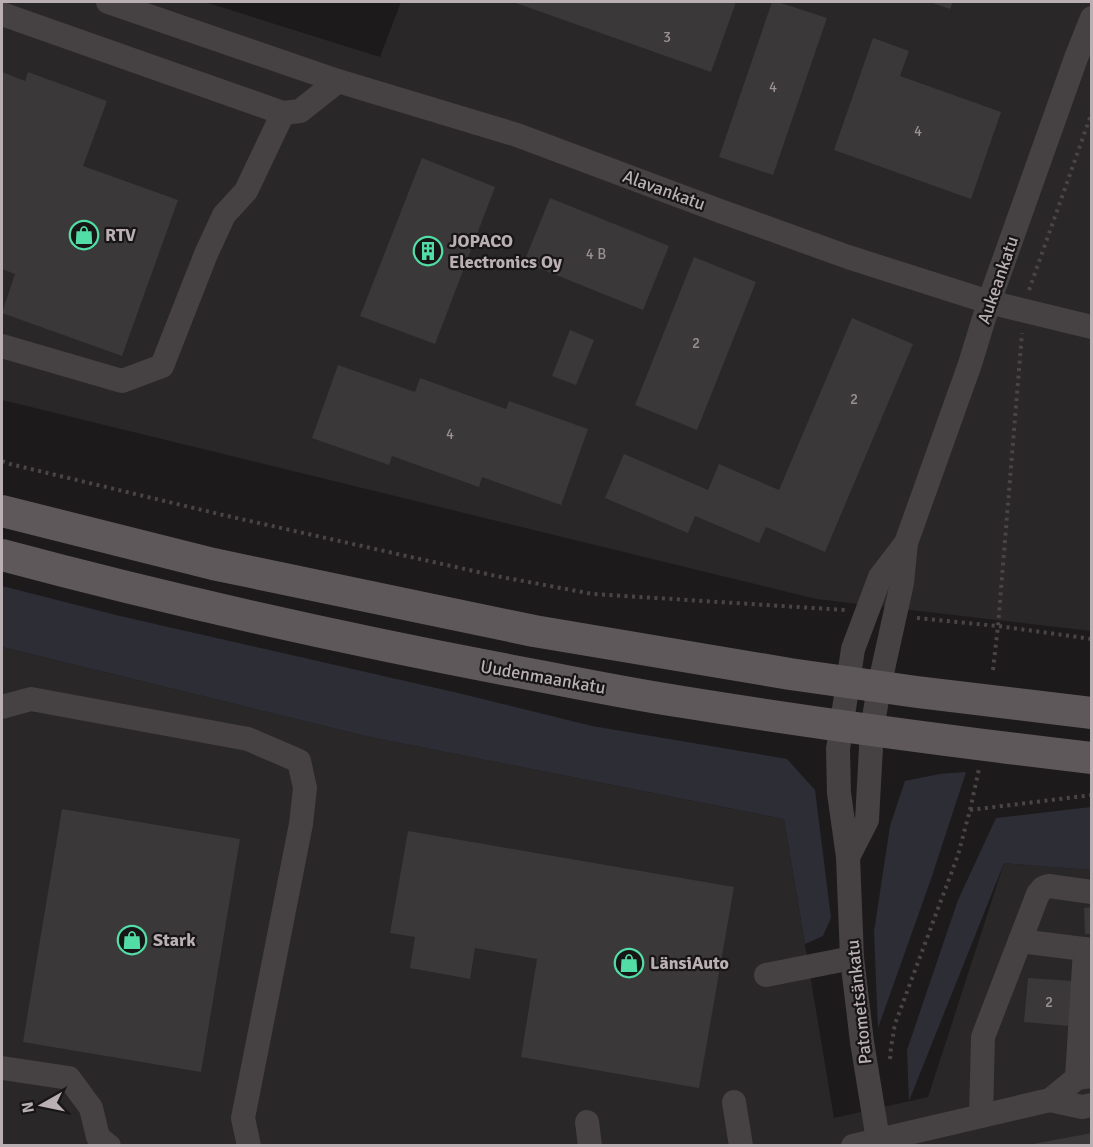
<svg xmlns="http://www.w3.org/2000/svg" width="1093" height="1147" viewBox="0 0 1093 1147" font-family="Signika,sans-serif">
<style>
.built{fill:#292727}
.green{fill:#2d2d36}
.building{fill:#3b3839}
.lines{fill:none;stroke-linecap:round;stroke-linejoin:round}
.path{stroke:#4a4446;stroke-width:4;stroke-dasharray:3 4.5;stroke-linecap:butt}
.minor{stroke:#464142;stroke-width:24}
.major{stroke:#5f585a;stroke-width:32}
.labels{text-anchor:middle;stroke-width:4.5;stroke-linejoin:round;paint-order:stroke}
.number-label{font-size:15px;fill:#9a9194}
.street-label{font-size:18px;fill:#baafb3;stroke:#171516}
.poi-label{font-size:18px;font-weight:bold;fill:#baafb3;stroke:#171516;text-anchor:start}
</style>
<rect width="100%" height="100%" fill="#1c1a1b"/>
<!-- built -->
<g class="built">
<polygon points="2,2 205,2 380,57 401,2 1091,2 1091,631 816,599 2,400"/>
<polygon points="2,647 370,737 784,819 834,1118 928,1097 1004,863 1091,870 1091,1145 2,1146"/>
</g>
<!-- green -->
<g class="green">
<polygon points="2,586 120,616 458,693 592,726 787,759 815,790 831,918 823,936 805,944 784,819 370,737 2,647"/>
<polygon points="966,772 931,879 878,1028 874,932 890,826 905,781 940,774"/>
<polygon points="1091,807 1091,870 1004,863 909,1101 907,1050 958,900 996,818"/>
</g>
<!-- building -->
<g class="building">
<polygon points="513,2 736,2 711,72"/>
<polygon points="772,2 778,2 827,18 773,175 719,157"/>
<polygon points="930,2 953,2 950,9"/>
<polygon points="873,38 909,51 900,76 1001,112 971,199 834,150"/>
<polygon points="2,72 25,81 28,72 107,101 83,166 178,200 122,356 2,313 15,274 2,269"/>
<polygon points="422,158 495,187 435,344 360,316"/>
<polygon points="550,198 669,246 643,310 524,262"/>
<polygon points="694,257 756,282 697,430 635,405"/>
<polygon points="852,318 913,344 825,552 766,527 759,543 695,516 688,533 605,498 624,454 708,490 719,464 779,490"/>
<polygon points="570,330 594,340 576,385 552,376"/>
<polygon points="338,365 415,392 420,378 506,409 509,401 588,429 561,505 482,477 479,487 392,456 389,465 312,438"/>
<polygon points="62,809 240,839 201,1072 23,1042"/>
<polygon points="408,831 734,887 699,1088 521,1057 537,959 475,948 470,979 410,968 415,937 390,933"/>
<polygon points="1092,907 1092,934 1085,934 1084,908"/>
<polygon points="1028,978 1073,981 1070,1026 1024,1022"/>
<polygon points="1092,1133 1092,1146 1033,1146 1033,1144"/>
</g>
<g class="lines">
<!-- path -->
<g class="path">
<polyline points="1029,290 1092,112"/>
<polyline points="2,461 10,464 223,515 496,576 593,594 845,610"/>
<polyline points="917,618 998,626 1092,639"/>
<polyline points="993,670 998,626 1022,333"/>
<polyline points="970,810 1092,795"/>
<polyline points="890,1059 891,1047 895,1024 958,855 970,810 979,769"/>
</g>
<!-- minor -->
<g class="minor">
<polyline points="2,14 283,113"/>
<polyline points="338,81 517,135 720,211 848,257 989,302 1092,327"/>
<polyline points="2,346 122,381 162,366 206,254 224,215 246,191 283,113 300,111 338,81 108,2"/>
<polyline points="2,707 31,699 248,739 299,761 305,788 301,824 243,1118 249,1146"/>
<polyline points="848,857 867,820 872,730 879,687 902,583 906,543 970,364 989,302 1076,58 1092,18"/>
<polyline points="1020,941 1092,950"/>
<polyline points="766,975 852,958"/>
<polyline points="2,1068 69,1078 91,1108 98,1137 109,1146"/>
<polyline points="1077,1078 1085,949"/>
<polyline points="1050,1100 1082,1107 1092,1105"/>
<polyline points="734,1102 741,1146"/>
<polyline points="981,1116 983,1037 1038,894 1043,888 1049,886 1092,892"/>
<polyline points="587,1122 590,1146"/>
<polyline points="853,1146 1050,1100 1077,1078 1092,1076"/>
<polyline points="879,1146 862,1042 852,958 848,857 839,793 838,749 853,649 880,577 906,543"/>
</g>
<!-- major -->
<g class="major">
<polyline points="2,511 213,564 534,631 790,674 917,692 1092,713"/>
<path d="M2,555C181,603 363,643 545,677C591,686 637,695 683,702C819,724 955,742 1092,758"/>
</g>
</g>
<!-- icons -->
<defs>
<g id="shop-ring" transform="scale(1.5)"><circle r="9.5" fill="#171516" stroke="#51dda5" stroke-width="1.5"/><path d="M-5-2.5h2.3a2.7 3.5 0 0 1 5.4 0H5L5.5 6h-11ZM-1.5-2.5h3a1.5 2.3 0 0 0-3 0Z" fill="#51dda5"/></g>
<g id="building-ring" transform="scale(1.5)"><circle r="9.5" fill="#171516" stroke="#51dda5" stroke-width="1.5"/><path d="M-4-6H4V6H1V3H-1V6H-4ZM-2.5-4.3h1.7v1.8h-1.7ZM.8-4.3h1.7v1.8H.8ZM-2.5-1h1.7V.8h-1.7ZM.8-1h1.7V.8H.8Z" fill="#51dda5"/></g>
</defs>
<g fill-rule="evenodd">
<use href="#shop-ring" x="84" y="235"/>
<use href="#building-ring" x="428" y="251"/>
<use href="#shop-ring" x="132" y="940"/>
<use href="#shop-ring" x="629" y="963"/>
</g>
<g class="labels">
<!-- number labels -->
<g class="number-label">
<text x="667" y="42">3</text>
<text x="773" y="92">4</text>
<text x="918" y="136">4</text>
<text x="596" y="259">4 B</text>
<text x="696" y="348">2</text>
<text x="854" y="404">2</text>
<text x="450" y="439">4</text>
<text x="1049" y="1007">2</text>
</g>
<!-- street labels -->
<g class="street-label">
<text transform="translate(664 190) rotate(20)" y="6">Alavankatu</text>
<text transform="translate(998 280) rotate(-71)" y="6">Aukeankatu</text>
<text transform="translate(543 677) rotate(10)" y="6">Uudenmaankatu</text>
<text transform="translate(859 1002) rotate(-96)" y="6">Patometsänkatu</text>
</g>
<!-- poi labels -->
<g class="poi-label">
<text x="105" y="241">RTV</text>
<text x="449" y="247">JOPACO<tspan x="449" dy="21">Electronics Oy</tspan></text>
<text x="153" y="946">Stark</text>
<text x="650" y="969">LänsiAuto</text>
</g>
</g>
<!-- border -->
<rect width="1093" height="1147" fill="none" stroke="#baafb3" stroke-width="6"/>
<!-- north arrow -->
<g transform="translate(42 1105) rotate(261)" stroke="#171516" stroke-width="4.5" paint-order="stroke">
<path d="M0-4.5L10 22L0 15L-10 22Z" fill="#baafb3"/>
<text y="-9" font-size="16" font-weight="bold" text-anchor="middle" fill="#baafb3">N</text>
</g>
</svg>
